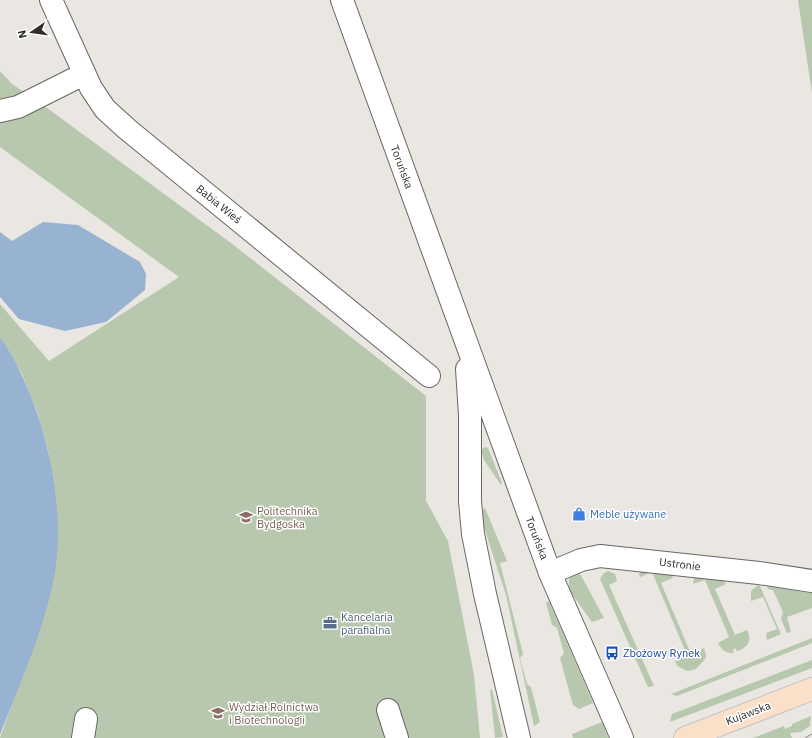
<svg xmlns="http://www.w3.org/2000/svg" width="812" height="738" viewBox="0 0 812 738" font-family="'IBM Plex Sans',sans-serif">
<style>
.green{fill:#b8c8ae}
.water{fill:#98b3d2}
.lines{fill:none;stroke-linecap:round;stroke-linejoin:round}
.minor-casing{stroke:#6a6662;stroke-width:24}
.major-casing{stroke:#c5c4c4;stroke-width:24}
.minor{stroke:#fff;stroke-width:22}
.major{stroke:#fae0c8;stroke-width:22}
.tram{stroke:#8b8885;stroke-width:1}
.labels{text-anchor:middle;stroke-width:3;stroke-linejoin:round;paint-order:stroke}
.street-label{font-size:11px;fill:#302e2d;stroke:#fff}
.education-label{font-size:11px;fill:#785e54;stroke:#fff;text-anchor:start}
.shop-label{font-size:11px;fill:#366cbe;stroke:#fff;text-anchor:start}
.service-label{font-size:11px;fill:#4e5e75;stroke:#fff;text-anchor:start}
.transit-label{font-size:11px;fill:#164399;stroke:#fff;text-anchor:start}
</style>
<rect width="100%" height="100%" fill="#eae6e1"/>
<!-- green -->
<g class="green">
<polygon points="798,0 812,0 812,93"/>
<polygon points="0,71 12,84 43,105 231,243 426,396 426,501 448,541 474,675 480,738 0,738 12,704 55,495 48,450 37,411 22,374 0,337 0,304 49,361 179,277 0,147"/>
<polygon points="485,447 488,448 502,483 501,485 484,460 481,450"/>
<polygon points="485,508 507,561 500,563 523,654 520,658 527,684 531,687 540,722 534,726 506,595 482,521 481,511"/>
<polygon points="642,569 668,572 672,575 673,578 661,583 691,654 704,648 706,655 705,659 696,669 687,671 677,666 675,661 687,655 652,572 640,577 639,574"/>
<polygon points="578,570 604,618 592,622 569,590 569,579"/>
<polygon points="608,571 615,574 617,581 609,585 654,686 648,687 600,579 604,573"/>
<path d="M698,576L723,579L726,584L715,589L735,635L747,630C753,641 747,648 737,651L735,648L733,650L734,653C725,653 722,650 718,643L729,637L705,580L693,584L694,578Z"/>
<polygon points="766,583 812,589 812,608 787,617 791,632 787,633 781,619 783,612 773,590 768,589"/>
<polygon points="759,584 781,634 767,640 766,633 777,629 763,597 751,601 751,591"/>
<polygon points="549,601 593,703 579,709 573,705 560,658 564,653 557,628 552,625 546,603"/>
<polygon points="812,638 812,643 677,696 671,694"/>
<polygon points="812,660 812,668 670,722 672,714"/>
<polygon points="492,689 503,737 495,738 490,690"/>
<polygon points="811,716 810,726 801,732 790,733 792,738 753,738 784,726 785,729 792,726 792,724"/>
<polygon points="602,722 608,738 573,738 572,734"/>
</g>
<!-- water -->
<g class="water">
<polygon points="43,222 78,225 140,262 146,274 145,290 106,322 65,331 19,319 0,297 0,232 12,241"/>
<path d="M0,337C43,399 68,503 54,578C43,633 20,683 0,735Z"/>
</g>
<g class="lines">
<!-- minor casing -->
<g class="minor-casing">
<g id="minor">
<polyline points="51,0 91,88 105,109 127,129 429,376"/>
<polyline points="342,0 550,573 622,738"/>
<polyline points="0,111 18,107 84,74"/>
<polyline points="467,369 470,415 470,501 473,534 485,594 519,738"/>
<polyline points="550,573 581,560 600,556 759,573 812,581"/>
<polyline points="388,710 397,738"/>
<polyline points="83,738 86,719"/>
</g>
</g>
<!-- major casing -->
<g class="major-casing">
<polyline id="major" points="685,738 812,689"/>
</g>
<!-- minor -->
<use href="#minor" class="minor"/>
<!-- major -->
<use href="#major" class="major"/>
<!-- tram -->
<polyline class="tram" points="805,738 812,734"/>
</g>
<!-- icons -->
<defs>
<g id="shop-bare" transform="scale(1.08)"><path d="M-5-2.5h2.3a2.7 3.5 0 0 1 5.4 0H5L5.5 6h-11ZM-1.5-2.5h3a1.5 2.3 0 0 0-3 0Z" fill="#3f7fe0" stroke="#fff" stroke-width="2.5" paint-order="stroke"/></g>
<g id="university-bare" transform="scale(1.08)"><path d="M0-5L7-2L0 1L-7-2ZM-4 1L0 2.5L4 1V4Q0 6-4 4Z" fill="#8d6e63" stroke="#fff" stroke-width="2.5" paint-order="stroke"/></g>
<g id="office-bare" transform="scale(1.08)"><path d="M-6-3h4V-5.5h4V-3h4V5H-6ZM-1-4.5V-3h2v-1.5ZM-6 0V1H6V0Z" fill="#5c6f8a" stroke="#fff" stroke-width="2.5" paint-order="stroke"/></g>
<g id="bus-bare" transform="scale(1.08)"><path d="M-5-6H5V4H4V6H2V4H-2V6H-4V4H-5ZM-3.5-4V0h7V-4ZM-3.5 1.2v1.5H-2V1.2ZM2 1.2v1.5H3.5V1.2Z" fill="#1a4fb4" stroke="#fff" stroke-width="2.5" paint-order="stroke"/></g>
</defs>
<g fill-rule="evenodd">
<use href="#shop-bare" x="579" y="514"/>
<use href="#university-bare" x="246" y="517"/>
<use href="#office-bare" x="330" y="623"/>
<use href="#bus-bare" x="612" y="653"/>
<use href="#university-bare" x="218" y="713"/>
</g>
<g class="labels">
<!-- street labels -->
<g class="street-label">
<text transform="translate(402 167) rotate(70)" y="4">Toruńska</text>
<text transform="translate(219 204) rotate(39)" y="4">Babia Wieś</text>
<text transform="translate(537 538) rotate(69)" y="4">Toruńska</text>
<text transform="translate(680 564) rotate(7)" y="4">Ustronie</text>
<text transform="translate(748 713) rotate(-21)" y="4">Kujawska</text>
</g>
<!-- education labels -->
<g class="education-label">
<text x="257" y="515">Politechnika<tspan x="257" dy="13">Bydgoska</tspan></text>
<text x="229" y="711">Wydział Rolnictwa<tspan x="229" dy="13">i Biotechnologii</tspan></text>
</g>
<!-- shop labels -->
<g class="shop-label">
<text x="590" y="518">Meble używane</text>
</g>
<!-- service labels -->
<g class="service-label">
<text x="341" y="621">Kancelaria<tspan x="341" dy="13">parafialna</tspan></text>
</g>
<!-- transit labels -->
<g class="transit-label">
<text x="623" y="657">Zbożowy Rynek</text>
</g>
</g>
<!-- north arrow -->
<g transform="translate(32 32) rotate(257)" stroke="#ffffff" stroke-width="3" paint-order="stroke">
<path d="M0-3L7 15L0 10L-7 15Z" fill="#302e2d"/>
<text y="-6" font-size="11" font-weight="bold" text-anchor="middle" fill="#302e2d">N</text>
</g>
</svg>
